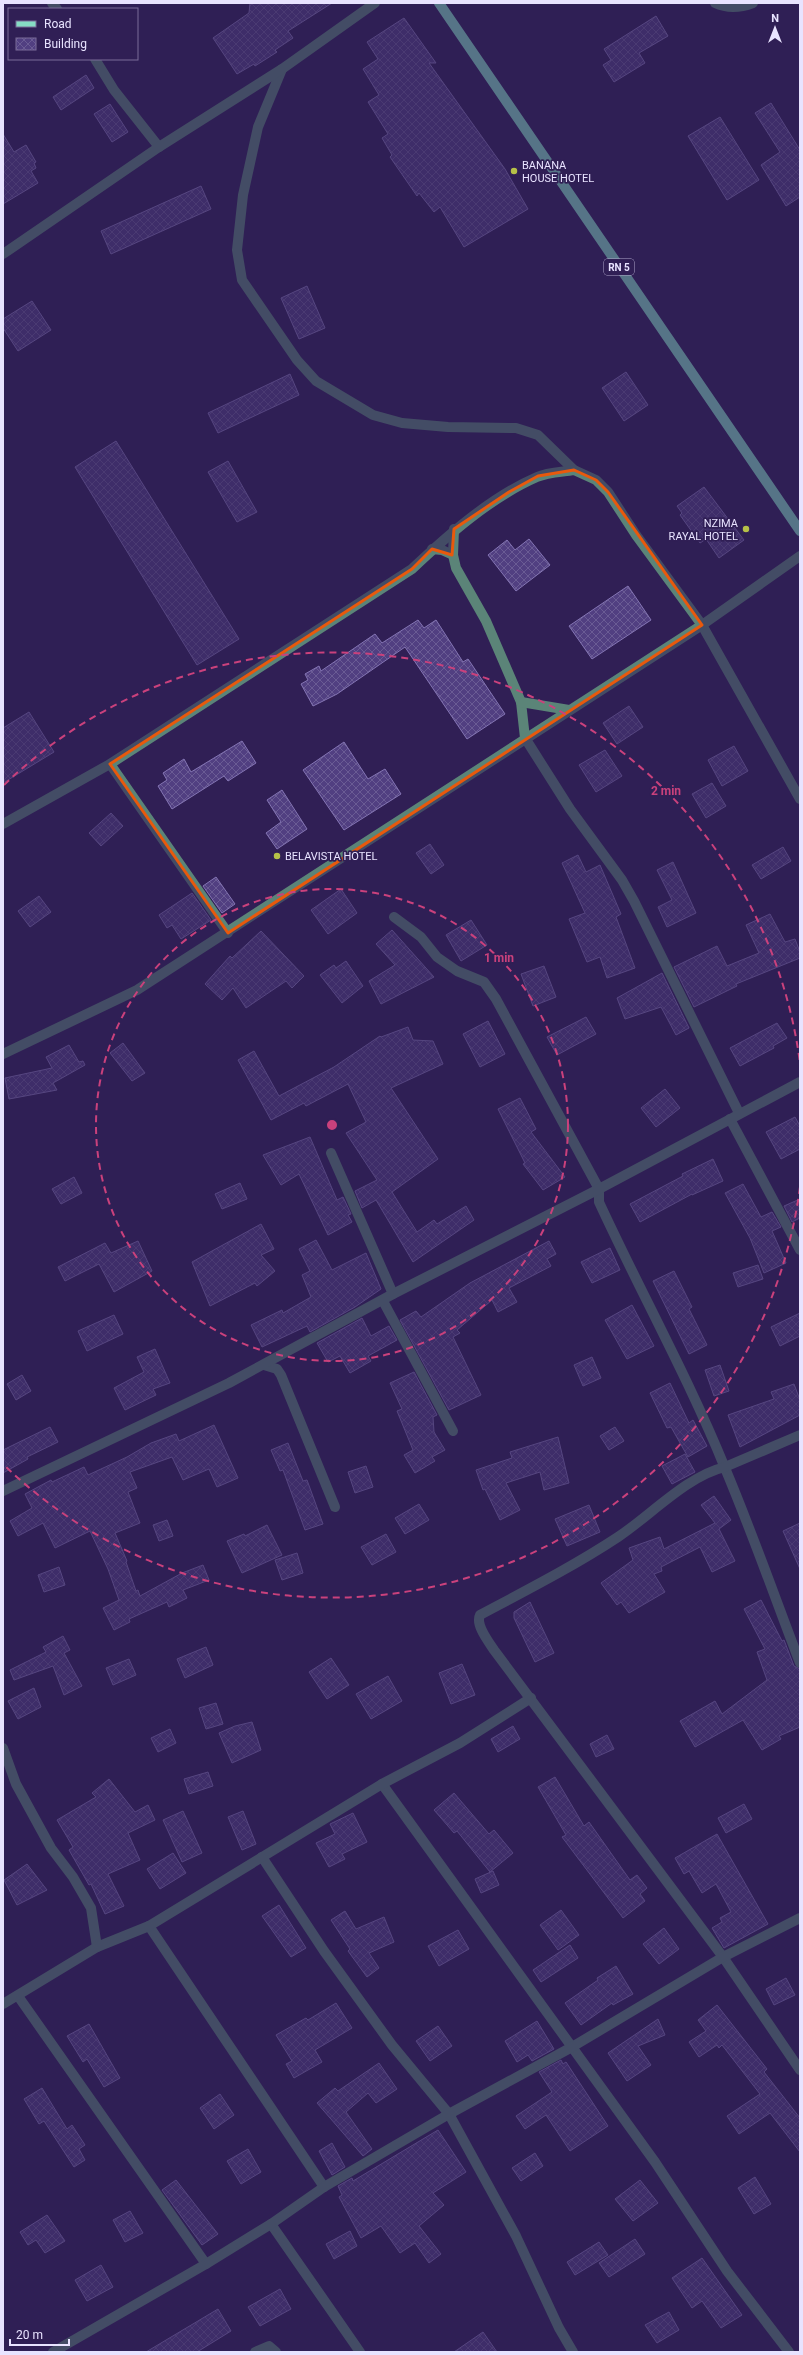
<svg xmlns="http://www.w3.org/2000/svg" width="803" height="2355" viewBox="0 0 803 2355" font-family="Roboto,sans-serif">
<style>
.building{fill:url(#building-cross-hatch);stroke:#8475b4}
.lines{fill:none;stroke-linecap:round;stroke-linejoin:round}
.minor{stroke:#5b8478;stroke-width:10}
.major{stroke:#86dcc4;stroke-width:10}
.marked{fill:none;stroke:#e8590c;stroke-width:3;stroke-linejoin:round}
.ring{fill:none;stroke:#ca417c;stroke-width:2;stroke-dasharray:7 5}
.poi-dot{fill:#b6c148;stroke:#301f55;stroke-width:1.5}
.labels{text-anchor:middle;stroke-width:3.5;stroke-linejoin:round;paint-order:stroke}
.shield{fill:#301f55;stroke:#b1a8cc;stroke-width:1}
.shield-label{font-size:10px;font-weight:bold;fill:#e8e3ff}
.poi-label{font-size:11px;fill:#e8e3ff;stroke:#301f55;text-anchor:start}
.centre{fill:#ca417c;stroke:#301f55;stroke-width:2}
.ring-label{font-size:12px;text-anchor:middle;font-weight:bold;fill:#ca417c;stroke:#301f55;stroke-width:3.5;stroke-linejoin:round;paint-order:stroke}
</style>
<defs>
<pattern id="building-cross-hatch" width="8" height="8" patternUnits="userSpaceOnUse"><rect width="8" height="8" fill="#513f81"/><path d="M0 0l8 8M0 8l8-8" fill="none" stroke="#6a5b94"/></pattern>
</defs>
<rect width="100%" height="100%" fill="#301f55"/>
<!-- building -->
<g class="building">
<polygon points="250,3 332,3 288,31 293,38 275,50 277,52 255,66 254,64 237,74 213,38 249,13"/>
<polygon points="656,16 668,36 639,53 645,63 614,82 603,65 611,60 604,49"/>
<polygon points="404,18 436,63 429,63 505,169 528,209 464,247 440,207 434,212 419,193 417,196 390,157 392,155 382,138 388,134 368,102 379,95 363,69 378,59 367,42"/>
<polygon points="86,75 94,88 61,110 53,97"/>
<polygon points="771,103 800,150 800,197 786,206 761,165 780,152 755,113"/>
<polygon points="110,104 128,132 112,142 94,114"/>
<polygon points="720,117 759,180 727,200 688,136"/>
<polygon points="3,134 14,152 26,145 36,162 34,163 36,168 31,171 38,183 3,204"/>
<polygon points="201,186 211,209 111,254 101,231"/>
<polygon points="307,286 325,328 299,339 281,298"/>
<polygon points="32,301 51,330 18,351 3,328 3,319"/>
<polygon points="626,372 648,405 624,421 602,388"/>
<polygon points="290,374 299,395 218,433 208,413"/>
<polygon points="116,441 239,639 197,665 75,467"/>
<polygon points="228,461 257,512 237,522 208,472"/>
<polygon points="704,487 744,540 719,558 706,539 700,543 680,515 682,513 677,506"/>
<polygon points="529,539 550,565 516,591 488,555 507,540 515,550"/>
<polygon points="628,586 651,620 592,659 569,626"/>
<polygon points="418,620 424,628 436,620 463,662 468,659 505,714 467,739 405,647 337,694 313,706 301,684 308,680 305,674 319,666 321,671 375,634 382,643"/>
<polygon points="629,706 643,727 617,744 603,723"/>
<polygon points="29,712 54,752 3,783 3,728"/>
<polygon points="242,741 256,763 228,781 224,776 172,809 158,786 167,780 163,773 184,759 191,772"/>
<polygon points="344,742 368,779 385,769 401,794 344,830 303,770"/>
<polygon points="734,746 748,771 722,786 708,760"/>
<polygon points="605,750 622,776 596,792 579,765"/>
<polygon points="712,783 726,806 706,818 692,794"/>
<polygon points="282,790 307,829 277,849 266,833 281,822 267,800"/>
<polygon points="111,813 123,826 101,846 89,833"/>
<polygon points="430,844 444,865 431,874 416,853"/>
<polygon points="783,847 791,861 761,879 752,865"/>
<polygon points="578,855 586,872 600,865 621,914 616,917 635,968 607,978 600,957 587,962 569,919 585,913 562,863"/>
<polygon points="673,862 696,913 667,927 658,907 672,900 657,870"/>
<polygon points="216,877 235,904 222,913 203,886"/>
<polygon points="341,889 357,913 328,934 311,910"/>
<polygon points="192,893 211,920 181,939 172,925 167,928 159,915"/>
<polygon points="39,896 51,912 30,927 18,911"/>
<polygon points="770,914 785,942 795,939 800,952 800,958 736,984 737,986 694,1007 674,967 717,946 727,966 759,953 746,925"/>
<polygon points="471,920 487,945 461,961 446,935"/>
<polygon points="392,930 434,977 381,1004 369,981 395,965 376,944"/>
<polygon points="261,931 304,976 292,988 286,981 246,1008 233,988 222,1000 205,984 230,956 232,958"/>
<polygon points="346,961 363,986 342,1003 320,975 334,965 336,968"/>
<polygon points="544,966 556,997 533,1006 521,974"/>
<polygon points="662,973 689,1028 676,1035 661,1007 625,1019 617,998"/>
<polygon points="586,1017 596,1034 557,1055 547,1037"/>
<polygon points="488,1021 505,1054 480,1067 463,1034"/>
<polygon points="777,1023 787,1038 773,1046 774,1048 740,1066 730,1048"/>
<polygon points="408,1027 413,1040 433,1041 443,1064 391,1088 438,1159 392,1192 417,1232 434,1220 437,1224 466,1206 474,1220 413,1262 376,1200 362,1208 355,1191 377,1180 346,1133 366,1122 348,1084 306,1106 304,1103 271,1120 238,1060 254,1051 279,1096 334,1067 380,1036 381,1037"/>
<polygon points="123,1043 145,1073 132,1081 110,1053"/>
<polygon points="69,1045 79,1062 83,1061 85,1065 53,1083 57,1090 9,1099 5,1078 52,1068 46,1057"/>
<polygon points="665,1089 680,1108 656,1127 641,1108"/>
<polygon points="520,1098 536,1129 531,1132 565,1177 543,1190 523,1164 525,1163 498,1109"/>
<polygon points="795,1117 800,1126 800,1149 781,1159 766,1132"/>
<polygon points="310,1137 337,1200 343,1197 351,1214 348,1215 352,1222 328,1235 299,1174 281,1185 263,1155"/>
<polygon points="713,1159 723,1181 692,1195 692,1194 640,1222 630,1204 683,1176 682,1174"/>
<polygon points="74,1177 82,1193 61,1204 52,1189"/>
<polygon points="240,1183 247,1199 222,1209 215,1194"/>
<polygon points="743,1184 761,1217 772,1212 781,1227 772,1231 786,1263 764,1273 750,1238 725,1193"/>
<polygon points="800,1199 800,1218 792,1222 784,1206"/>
<polygon points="261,1224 274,1249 261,1255 275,1271 257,1286 255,1283 210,1306 192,1262"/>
<polygon points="316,1240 332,1270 366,1253 381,1289 355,1307 310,1332 307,1326 262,1347 251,1325 282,1310 283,1313 311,1297 302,1275 310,1271 299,1249"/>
<polygon points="138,1241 152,1271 114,1292 99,1264 65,1281 58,1267 105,1243 111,1253"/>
<polygon points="549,1241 556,1254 547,1259 551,1266 509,1288 517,1302 498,1312 492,1300 457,1330 460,1333 453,1337 481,1395 449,1410 400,1320 416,1311 421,1317 470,1283"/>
<polygon points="610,1248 620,1270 592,1283 581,1262"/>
<polygon points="758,1265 763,1279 738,1287 733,1273"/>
<polygon points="674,1271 692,1307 689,1309 707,1345 689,1354 653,1281"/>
<polygon points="632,1305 654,1346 627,1359 605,1320"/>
<polygon points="800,1313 800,1336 780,1346 771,1327"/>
<polygon points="114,1315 123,1334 87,1351 78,1331"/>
<polygon points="362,1318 371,1336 389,1326 397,1340 368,1356 371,1361 350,1373 340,1356 328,1362 317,1343"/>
<polygon points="155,1349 170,1383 153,1389 156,1395 125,1410 114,1388 144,1372 137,1357"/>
<polygon points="592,1357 601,1378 583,1386 574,1365"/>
<polygon points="720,1365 729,1391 714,1396 705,1370"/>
<polygon points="414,1372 437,1415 433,1417 434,1432 445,1450 432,1457 435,1461 415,1473 404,1455 413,1450 397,1411 402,1409 390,1383"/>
<polygon points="22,1375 31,1391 16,1400 7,1384"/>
<polygon points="670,1383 689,1423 693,1420 707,1446 688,1457 671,1427 667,1428 650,1393"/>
<polygon points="794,1384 800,1400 800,1415 740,1447 728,1415 774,1399 771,1392"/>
<polygon points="214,1425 238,1478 217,1487 209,1469 183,1480 172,1457 130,1472 137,1488 128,1492 140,1523 115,1533 127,1561 126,1562 136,1591 138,1590 140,1596 182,1573 203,1565 209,1580 183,1590 187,1598 169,1607 167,1602 129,1619 130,1622 114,1630 103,1608 119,1600 108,1569 90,1531 55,1548 43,1523 18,1536 10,1521 32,1508 25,1494 51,1480 52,1482 84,1467 88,1475 127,1457 151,1443 176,1434 179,1441"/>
<polygon points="50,1427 58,1442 27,1457 28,1459 3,1473 3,1450"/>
<polygon points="615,1427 624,1441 609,1450 600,1436"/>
<polygon points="558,1437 569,1483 544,1490 540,1472 506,1483 520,1510 500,1520 485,1489 483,1490 476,1470 512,1458 510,1452"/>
<polygon points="288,1443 303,1481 307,1480 323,1524 305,1530 283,1470 280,1471 271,1450"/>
<polygon points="685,1454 695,1472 672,1484 662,1466"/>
<polygon points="366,1466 373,1487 355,1493 348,1472"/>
<polygon points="714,1496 731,1520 719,1529 735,1561 712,1572 700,1547 661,1567 662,1571 654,1574 665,1592 629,1613 621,1602 617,1605 601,1583 633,1560 629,1548 660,1537 664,1549 715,1523 701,1505"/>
<polygon points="419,1504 429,1520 405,1534 395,1518"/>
<polygon points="589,1505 600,1532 567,1546 555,1519"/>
<polygon points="167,1520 173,1536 159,1541 153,1525"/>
<polygon points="800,1523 800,1569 783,1531"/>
<polygon points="267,1525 282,1555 242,1573 227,1541 244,1534 245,1536"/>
<polygon points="386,1534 396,1552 372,1565 361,1547"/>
<polygon points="297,1553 303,1573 282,1580 275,1560"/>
<polygon points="59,1567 65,1585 44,1592 38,1575"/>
<polygon points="761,1600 782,1641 784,1640 794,1666 800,1669 800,1727 779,1736 781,1739 762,1750 743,1720 695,1747 680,1721 715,1701 722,1714 767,1680 757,1652 765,1649 744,1609"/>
<polygon points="530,1602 554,1653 535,1662 514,1618 514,1612"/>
<polygon points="63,1636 70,1650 64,1653 82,1686 64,1695 53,1666 14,1680 10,1670 46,1652 43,1647"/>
<polygon points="206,1647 213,1665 185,1678 177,1659"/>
<polygon points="331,1658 349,1685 327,1699 309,1672"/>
<polygon points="129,1659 136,1675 113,1685 106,1668"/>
<polygon points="462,1664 475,1695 451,1704 439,1673"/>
<polygon points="388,1676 402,1701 371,1719 356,1694"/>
<polygon points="34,1688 41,1707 18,1719 8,1701"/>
<polygon points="216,1703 223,1724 206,1729 199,1708"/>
<polygon points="252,1722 261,1750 232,1763 219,1733 235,1726"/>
<polygon points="513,1726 520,1739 498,1752 491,1739"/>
<polygon points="170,1729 176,1743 158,1752 151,1738"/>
<polygon points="607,1735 614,1749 596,1757 590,1744"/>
<polygon points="208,1772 213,1786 189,1794 184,1779"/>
<polygon points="555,1777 584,1826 589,1822 630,1880 637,1875 647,1888 640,1894 645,1901 623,1918 562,1837 566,1835 538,1787"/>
<polygon points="109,1779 135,1812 148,1805 155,1820 128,1833 140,1860 108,1874 124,1906 105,1914 91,1884 89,1885 69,1850 73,1847 57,1820 96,1797 92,1793"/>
<polygon points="454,1793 489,1834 494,1830 513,1853 490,1872 457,1831 454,1833 434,1810"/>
<polygon points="744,1804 752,1819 726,1833 718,1818"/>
<polygon points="183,1811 202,1853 182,1862 163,1820"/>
<polygon points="243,1811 256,1844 242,1850 228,1817"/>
<polygon points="353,1813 367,1842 342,1854 345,1859 329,1867 316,1843 335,1834 330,1824"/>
<polygon points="717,1834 768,1924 724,1948 712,1928 722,1922 720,1918 731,1912 716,1884 702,1893 689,1871 684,1874 675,1858"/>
<polygon points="173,1853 186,1873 160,1889 147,1869"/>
<polygon points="27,1864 47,1890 17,1905 4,1880"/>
<polygon points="493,1871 499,1885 481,1893 475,1879"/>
<polygon points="279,1905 306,1948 291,1957 262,1916"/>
<polygon points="561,1910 579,1935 558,1950 540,1925"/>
<polygon points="345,1911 356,1929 384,1917 394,1942 369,1953 379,1968 367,1977 348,1951 350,1949 331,1920"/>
<polygon points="664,1928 679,1949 659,1964 643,1944"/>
<polygon points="458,1930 469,1949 439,1966 428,1946"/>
<polygon points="570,1945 578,1958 541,1982 533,1970"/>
<polygon points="616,1966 633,1994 613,2005 612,2003 581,2025 565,2003 598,1980 597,1978"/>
<polygon points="786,1978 795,1995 774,2005 766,1989"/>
<polygon points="336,2003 352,2028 315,2050 322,2062 294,2078 286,2064 292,2061 276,2035 306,2018 308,2020"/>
<polygon points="717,2005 767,2069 764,2072 800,2118 800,2152 770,2113 739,2134 727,2116 760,2094 722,2045 719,2048 717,2045 699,2057 689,2042 706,2031 698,2020"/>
<polygon points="658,2019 665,2035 638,2046 651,2065 627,2081 608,2053"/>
<polygon points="537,2021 554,2049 532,2061 528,2055 517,2062 505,2041"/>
<polygon points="89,2024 120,2078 104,2087 87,2059 83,2062 67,2036"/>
<polygon points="438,2026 452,2046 430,2061 416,2041"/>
<polygon points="561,2060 563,2064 566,2062 608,2126 570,2151 546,2115 525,2129 516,2116 552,2092 539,2072"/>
<polygon points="379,2063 397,2089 376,2103 368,2093 346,2112 372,2149 363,2156 317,2103 335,2088 338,2091"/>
<polygon points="42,2088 67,2129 72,2125 85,2145 79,2149 85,2160 74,2167 44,2121 39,2124 24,2099"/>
<polygon points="220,2094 234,2115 214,2129 200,2108"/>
<polygon points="438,2130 466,2172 433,2193 444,2205 419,2226 441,2254 429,2263 415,2243 400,2253 381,2226 361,2238 339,2197 342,2195 338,2186 352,2178 353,2181"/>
<polygon points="332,2143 345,2167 332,2175 319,2151"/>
<polygon points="248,2149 261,2172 241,2184 227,2161"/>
<polygon points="535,2153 543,2166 521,2181 512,2168"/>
<polygon points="755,2177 771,2204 754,2214 738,2188"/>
<polygon points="176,2180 218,2234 202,2245 162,2190"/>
<polygon points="640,2180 658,2203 633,2221 615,2199"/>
<polygon points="130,2211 143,2233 125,2242 113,2220"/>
<polygon points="47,2215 65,2241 45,2253 36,2240 28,2245 20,2232"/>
<polygon points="350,2231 357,2246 334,2259 326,2244"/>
<polygon points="635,2239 645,2254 609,2277 599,2263"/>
<polygon points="599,2242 608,2255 575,2275 567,2262"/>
<polygon points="702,2258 742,2315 721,2328 702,2301 692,2308 672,2278"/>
<polygon points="101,2265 113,2287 87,2301 75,2280"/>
<polygon points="280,2289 291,2309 260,2326 248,2307"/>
<polygon points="218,2309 231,2331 197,2352 146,2352"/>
<polygon points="669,2312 679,2330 657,2343 645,2325"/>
<polygon points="483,2332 497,2352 454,2352"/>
</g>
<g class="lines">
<!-- minor -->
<g class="minor">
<polyline points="52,3 57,9"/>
<path d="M715,3C728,9 740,8 753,3"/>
<polyline points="95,59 114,90 159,147"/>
<polyline points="282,69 258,127 243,195 237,250 242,280 297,360 316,381 373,415 402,423 448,427 516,428 538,435 574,470 596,480 608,492 636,535 702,625 800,799"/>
<polyline points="3,254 159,147 282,69 375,3"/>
<polyline points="432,549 442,550 453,555 456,568 486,621 521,702 525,738 570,809 622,880 634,901 739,1113"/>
<polyline points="453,555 454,529"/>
<polyline points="521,702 569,710"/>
<polyline points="110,764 228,933"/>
<path d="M3,824L110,764L412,569C448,535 491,497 537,477C548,472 562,472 574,470"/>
<path d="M394,917L421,937L437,957L457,971L484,982L496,999L599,1189V1202C640,1291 688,1377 725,1468C752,1532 775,1598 800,1663"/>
<polyline points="3,1054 137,990 702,625 800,556"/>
<polyline points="730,1119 800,1250"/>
<polyline points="331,1153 393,1294"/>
<polyline points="383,1301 453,1431"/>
<polyline points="264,1365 277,1369 281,1375 335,1507"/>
<path d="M800,1435L725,1467C687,1476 651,1515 618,1537C574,1566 527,1590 480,1615C475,1625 489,1642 494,1650L723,1957L800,2070"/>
<polyline points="3,1491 229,1383 393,1294 599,1189 800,1082"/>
<polyline points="3,1748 16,1784 51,1848 73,1877 91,1908 97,1947"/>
<polyline points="382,1784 655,2162 727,2271 789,2352"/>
<polyline points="262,1857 324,1951 392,2045 449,2114 516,2236 559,2328 573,2352"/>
<polyline points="149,1926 324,2187"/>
<polyline points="18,1996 206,2264"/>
<polyline points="3,2004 97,1947 149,1926 382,1784 460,1743 531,1698"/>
<polyline points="271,2224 360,2352"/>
<polyline points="53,2352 206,2264 271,2224 324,2187 449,2114 572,2047 723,1957 800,1918"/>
<polyline points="255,2352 269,2346 276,2352"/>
</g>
<!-- major -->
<polyline class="major" points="439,3 800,531"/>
</g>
<!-- marked area -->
<path d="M0 0H803V2355H0ZM574,470L596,480L608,492L702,625L228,933L110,764L412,569L432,549L452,555L454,529L509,492L538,476Z" fill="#301f55" fill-opacity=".55" fill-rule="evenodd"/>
<path class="marked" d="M574,470L596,480L608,492L702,625L228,933L110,764L412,569L432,549L452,555L454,529L509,492L538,476Z"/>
<!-- distance rings -->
<g class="ring">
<circle cx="332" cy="1125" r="236"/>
<path d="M800 1187A472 472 0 0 1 4 1465M4 785A472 472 0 0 1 800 1063"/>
</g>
<!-- markers -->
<g class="poi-dot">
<circle cx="514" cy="171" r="4"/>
<circle cx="746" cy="529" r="4"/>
<circle cx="277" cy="856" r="4"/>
</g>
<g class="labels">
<!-- shield labels -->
<rect class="shield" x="604" y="259" width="30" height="16" rx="3"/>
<g class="shield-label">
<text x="619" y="271">RN 5</text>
</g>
<!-- poi labels -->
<g class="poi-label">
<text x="522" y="169">BANANA<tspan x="522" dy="13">HOUSE HOTEL</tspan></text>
<text x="738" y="527" text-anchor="end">NZIMA<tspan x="738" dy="13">RAYAL HOTEL</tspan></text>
<text x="285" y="860">BELAVISTA HOTEL</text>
</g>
</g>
<circle cx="332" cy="1125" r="6" class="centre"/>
<g class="ring-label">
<text x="666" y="795">2 min</text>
<text x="499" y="962">1 min</text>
</g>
<!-- border -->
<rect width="803" height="2355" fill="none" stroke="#e8e3ff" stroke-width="8"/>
<!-- legend -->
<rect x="8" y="8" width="130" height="52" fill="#301f55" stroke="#7a6d99"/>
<rect x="16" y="21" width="20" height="6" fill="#86dcc4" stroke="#7a6d99"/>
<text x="44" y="28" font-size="12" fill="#e8e3ff">Road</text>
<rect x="16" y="38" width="20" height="12" fill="url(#building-cross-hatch)" stroke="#7a6d99"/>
<text x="44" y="48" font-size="12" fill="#e8e3ff">Building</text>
<!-- north arrow -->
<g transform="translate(775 28)" stroke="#301f55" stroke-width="3" paint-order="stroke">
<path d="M0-3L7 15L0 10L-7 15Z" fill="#e8e3ff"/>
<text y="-6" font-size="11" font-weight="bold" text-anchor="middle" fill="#e8e3ff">N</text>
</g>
<!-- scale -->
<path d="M10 2339v6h59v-6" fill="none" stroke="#e8e3ff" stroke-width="2"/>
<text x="16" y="2339" font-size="12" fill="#e8e3ff" stroke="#301f55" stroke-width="3" paint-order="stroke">20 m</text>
</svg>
